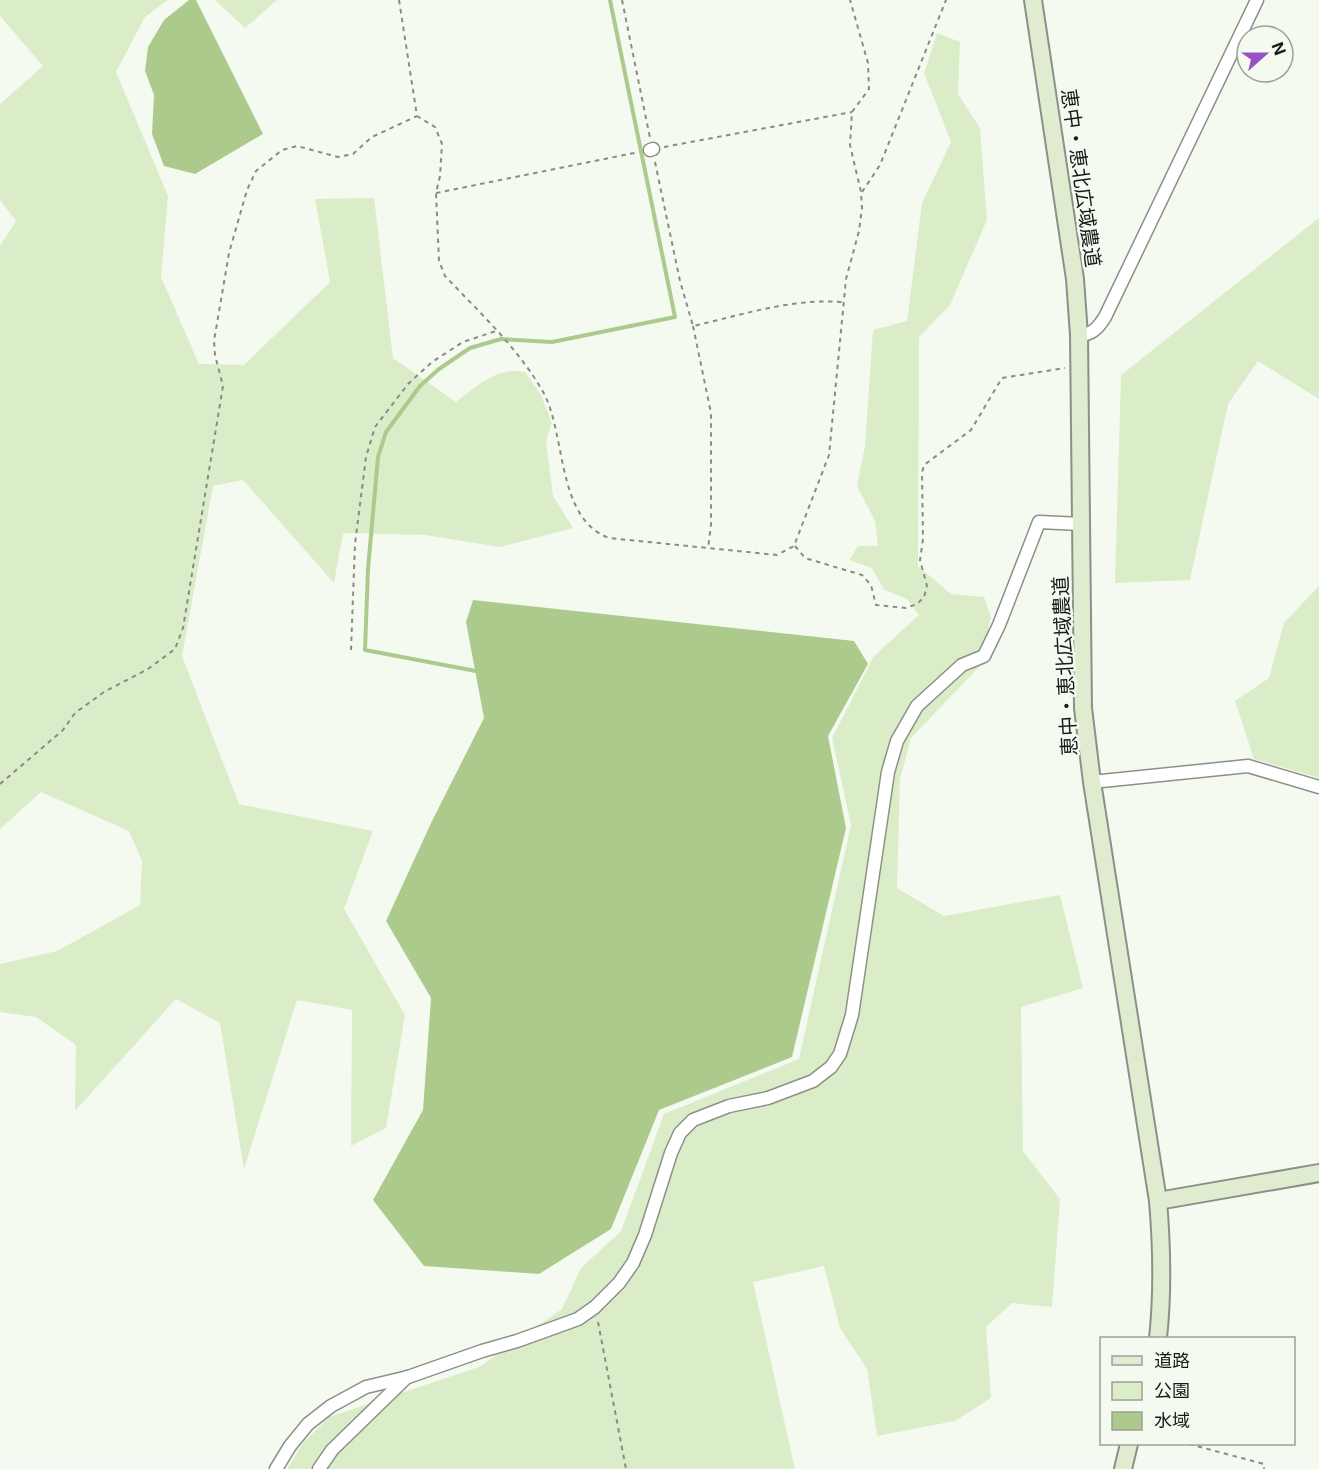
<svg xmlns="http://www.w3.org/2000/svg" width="1319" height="1469" viewBox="0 0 1319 1469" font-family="Inter,'Noto Sans JP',sans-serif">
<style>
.green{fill:#daedc8}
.water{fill:#adca8d}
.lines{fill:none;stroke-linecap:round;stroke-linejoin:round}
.stream{stroke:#adca8d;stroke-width:4}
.street-casing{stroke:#8c9088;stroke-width:15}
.secondary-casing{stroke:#8c9088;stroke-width:20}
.path{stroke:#888c85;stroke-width:2;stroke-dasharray:4.5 4.5;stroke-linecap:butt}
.street{stroke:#fff;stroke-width:12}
.secondary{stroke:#e0ecd0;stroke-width:16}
.labels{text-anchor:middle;stroke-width:5;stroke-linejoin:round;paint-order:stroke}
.street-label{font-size:20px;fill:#181a17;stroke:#f5faf0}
</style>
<rect width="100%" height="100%" fill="#f5faf0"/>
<!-- green -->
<g class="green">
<path d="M0,0H168L145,17L116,72L168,196L161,277L199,364L244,365L330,282L315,199L374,198L393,358L456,402C477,386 497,366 525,372L541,395L552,423L546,441L553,496L573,528L500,547L425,535L343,533L334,583L243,480L213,486L182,656L239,804L373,831L344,909L405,1015L386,1128L351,1146L352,1010L297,1000L244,1169L220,1023L176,999L75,1111L76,1045L36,1017L0,1012V964L57,951L140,905L142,861L129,831L41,792L0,829V246L16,221L0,200V104L43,66L0,16Z"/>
<polygon points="215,0 277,0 245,28"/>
<polygon points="937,33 960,42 958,94 980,128 987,220 950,305 919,337 918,566 951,594 984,597 991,617 979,667 911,738 900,779 897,888 944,916 1060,895 1083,988 1021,1007 1023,1151 1060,1199 1052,1307 1012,1303 986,1327 991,1398 955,1421 877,1436 867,1369 840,1328 824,1266 753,1282 795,1469 287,1469 303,1443 329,1417 479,1367 562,1309 581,1268 621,1231 664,1114 799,1059 851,825 832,738 874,656 919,615 907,599 884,590 872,568 849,560 858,546 878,546 875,521 857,486 865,446 873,330 907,321 922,203 951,142 924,73"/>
<polygon points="1319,218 1319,399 1258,361 1228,404 1190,580 1115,583 1121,375"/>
<polygon points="1319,586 1319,778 1254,759 1235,701 1269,678 1284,623"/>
</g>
<!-- water -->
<g class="water">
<polygon points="189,0 196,0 263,134 195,174 164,166 152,134 154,95 145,71 148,47 164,20"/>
<polygon points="473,600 854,641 868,664 828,736 846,828 792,1057 659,1110 611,1229 539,1274 424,1266 373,1200 423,1110 431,998 386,921 432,821 484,718 466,622"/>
</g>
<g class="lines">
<!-- stream -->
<polyline class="stream" points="481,672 365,650 368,569 378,457 386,432 420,386 439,369 470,348 501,339 552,342 675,317 610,0"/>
<!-- street casing -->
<g class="street-casing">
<g id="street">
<polyline points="650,150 653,149"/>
<path d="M1079,335C1092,335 1098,328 1105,317L1257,0"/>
<polyline points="1092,782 1248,766 1319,787"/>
<polyline points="276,1469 290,1446 308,1424 331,1406 366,1387 408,1377 482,1351 517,1341 578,1319 595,1307 619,1283 633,1263 645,1235 671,1153 680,1133 693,1120 729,1106 768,1098 813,1081 831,1067 840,1054 852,1015 888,772 897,741 917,706 962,665 984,656 999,625 1039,522 1081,524"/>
<polyline points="319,1469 332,1450 407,1377"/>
</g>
</g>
<!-- secondary casing -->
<g class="secondary-casing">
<g id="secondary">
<path d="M1033,0L1075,279L1079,335L1083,708L1092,782L1158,1201C1162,1248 1163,1292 1158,1338"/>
<polyline points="1158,1201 1319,1173"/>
<polyline points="1123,1469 1129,1444"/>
</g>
</g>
<!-- path -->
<g class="path">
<path d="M399,0L417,116L435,127L442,144L440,176L436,193L439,261L445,276C479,312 517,347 542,390C567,432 555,518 609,538L777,555L794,546L829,455L846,279L859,231L862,208L861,192L850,145L852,112L869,89L868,63L850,0"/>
<polyline points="622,0 650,138"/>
<polyline points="664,147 852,112"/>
<path d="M655,162L680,281L693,326C742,315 792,298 842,302"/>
<polyline points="862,192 880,165 946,0"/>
<polyline points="436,193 639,152"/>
<polyline points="693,326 711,413 711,525 708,549"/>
<polyline points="795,546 805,558 862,575 871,585 876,605 906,608 917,604 924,597 927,586 920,560 923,539 922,473 924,465 971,430 1002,378 1065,368"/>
<polyline points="351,650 355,544 366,457 375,427 408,384 432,362 463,342 496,331"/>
<polyline points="0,784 63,730 75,713 104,692 148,669 175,649 183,628 223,386 215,355 214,341 229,253 247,190 256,171 282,150 297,146 338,157 353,154 372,137 417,116"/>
<polyline points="598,1322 626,1469"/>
<polyline points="1189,1444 1264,1464 1264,1469"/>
</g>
<!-- street -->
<use href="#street" class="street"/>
<!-- secondary -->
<use href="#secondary" class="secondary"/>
</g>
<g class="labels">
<!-- street labels -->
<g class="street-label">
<text transform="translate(1081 178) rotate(82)" y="7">恵中・恵北広域農道</text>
<text transform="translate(1065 666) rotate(-93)" y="7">恵中・恵北広域農道</text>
</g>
</g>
<!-- legend -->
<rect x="1100" y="1337" width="195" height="108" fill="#f5faf0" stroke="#9da099" stroke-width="1.5"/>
<rect x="1112" y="1356" width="30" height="9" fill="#e0ecd0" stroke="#9da099" stroke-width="1.5"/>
<text x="1154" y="1367" font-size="18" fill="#181a17">道路</text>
<rect x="1112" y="1382" width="30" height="18" fill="#daedc8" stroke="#9da099" stroke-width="1.5"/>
<text x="1154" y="1397" font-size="18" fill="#181a17">公園</text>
<rect x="1112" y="1412" width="30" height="18" fill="#adca8d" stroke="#9da099" stroke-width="1.5"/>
<text x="1154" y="1427" font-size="18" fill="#181a17">水域</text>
<!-- north arrow -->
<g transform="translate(1265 54) rotate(69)"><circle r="28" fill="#f5faf0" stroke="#9da099" stroke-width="1.5"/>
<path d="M0-4.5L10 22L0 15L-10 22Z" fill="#9651c5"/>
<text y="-9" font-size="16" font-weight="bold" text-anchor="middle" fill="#181a17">N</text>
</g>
</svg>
